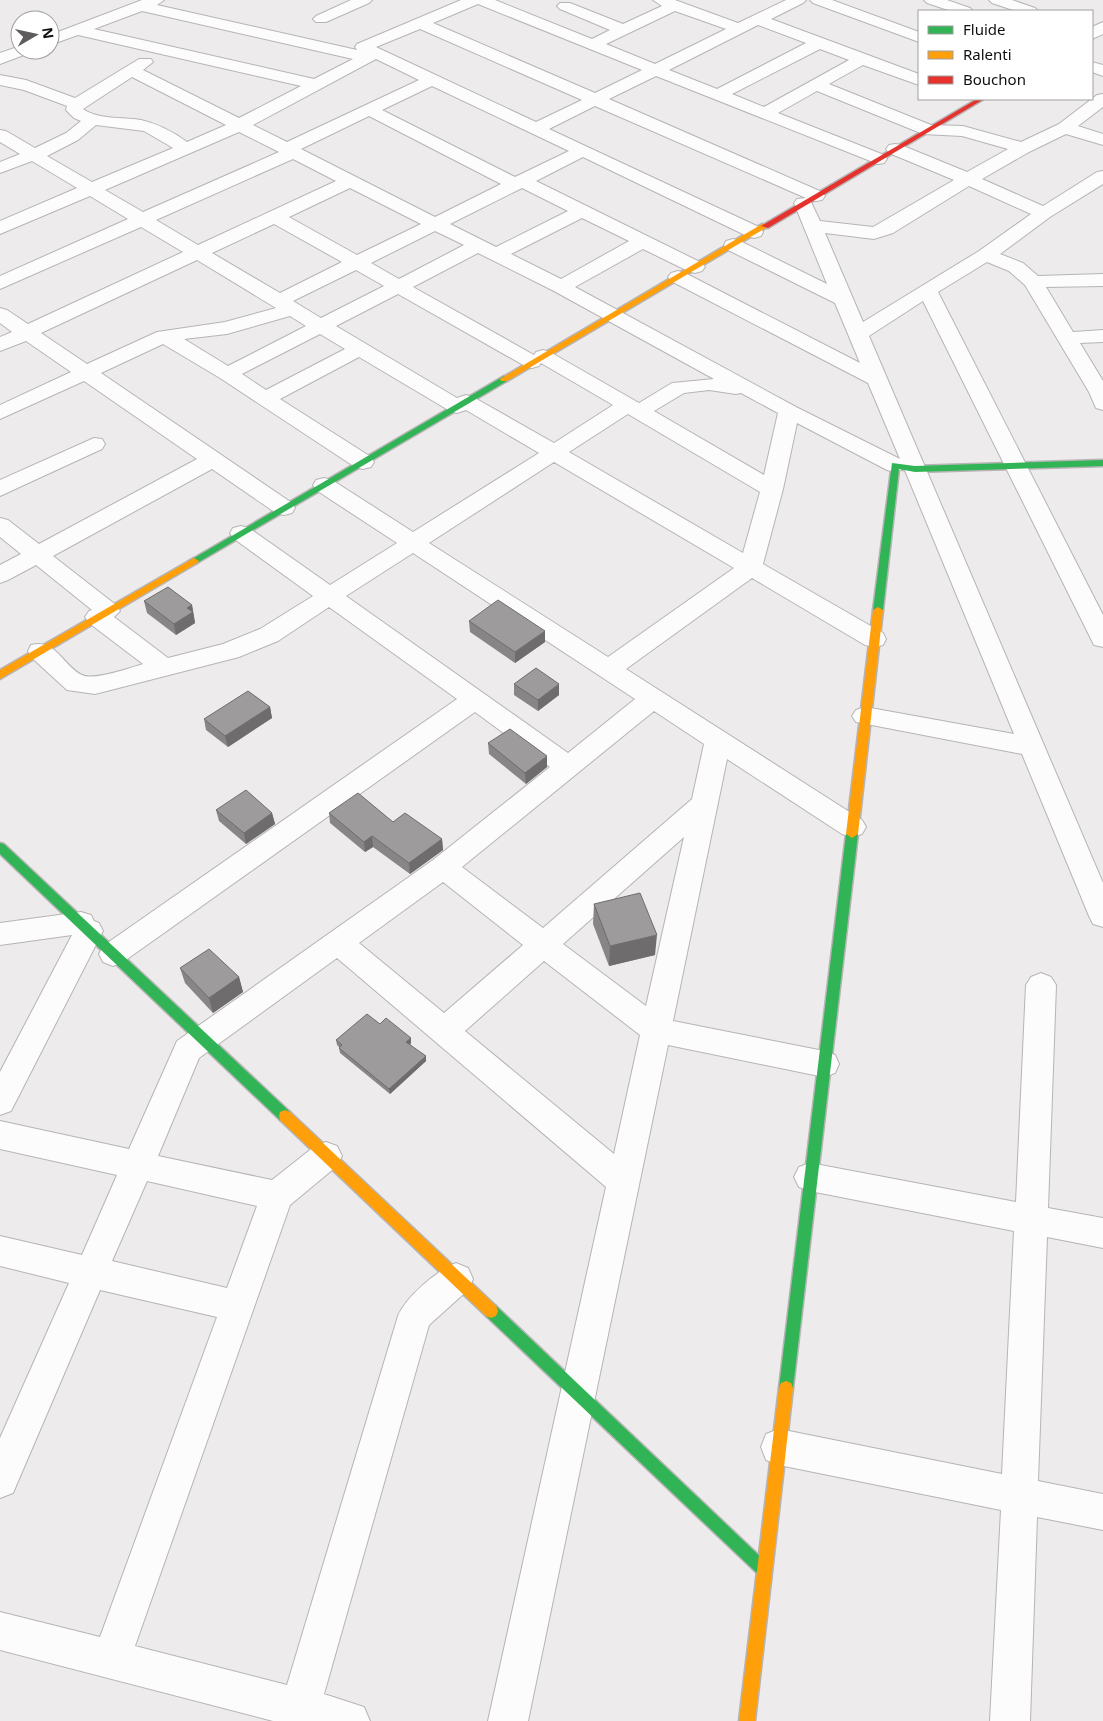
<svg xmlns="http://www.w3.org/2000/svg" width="1103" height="1721" viewBox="0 0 1103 1721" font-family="'Noto Sans',sans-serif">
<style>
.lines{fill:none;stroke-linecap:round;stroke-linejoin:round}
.street-casing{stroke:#b6b4b5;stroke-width:2}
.fast-casing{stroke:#b6b4b5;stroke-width:3}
.slow-casing{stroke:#b6b4b5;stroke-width:3}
.jam-casing{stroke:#b6b4b5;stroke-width:3}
.street{fill:#fcfcfc;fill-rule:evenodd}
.fast{fill:#30b455;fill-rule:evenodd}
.slow{fill:#ff9f0a;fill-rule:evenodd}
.jam{fill:#e5322d;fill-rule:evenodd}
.wall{fill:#878586}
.shaded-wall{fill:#6e6c6d}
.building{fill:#9d9b9c;stroke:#6e6c6d}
</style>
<rect width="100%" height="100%" fill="#eeebec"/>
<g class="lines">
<!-- street casing -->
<g class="street-casing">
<g id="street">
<path d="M142,0H164L157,5L357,50L355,47L357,44L461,0H495L592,39L610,30L560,9L557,6L560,3H570L623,24L662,6L653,0H675L738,23L786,0H806L803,3L771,19L919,74V85L863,65L829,84L931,125L963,126L1021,142L1059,124L1097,95L1103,94V107L1078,126L1103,134V145L1066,134L1029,152L982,179L1043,206L1097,172L1103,171V184L1050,217L1000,254L1023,263L1038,276L1103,274V286L1046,287L1073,332L1103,330V342L1080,343L1103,381V410L1096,408L1089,392L1025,285L1009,271L987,262L938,292L1103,615V647L1094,645L1091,639L923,301L869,336L1103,883V927L1093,924L1089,916L1022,754L856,722L852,716L856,710L865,707L1014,734L904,468L895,472L887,470L797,423L783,489L763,564L883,633L886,639L883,645L874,647L865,645L752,578L626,669L862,820L866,827L862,834L852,837L842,834L727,759L673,1021L824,1051L835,1055L839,1064L835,1073L824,1077L668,1045L528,1721H488L606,1187L337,958L199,1058L158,1156L272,1180L315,1146L326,1142L337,1146L342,1156L337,1166L290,1205L135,1646L287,1685L398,1316C406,1297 436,1271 456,1263L468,1268L473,1279L468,1290L429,1325L324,1694L364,1707L370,1721H273L0,1650V1612L100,1637L217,1317L100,1290L13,1493L0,1498V1438L69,1283L0,1266V1236L82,1255L117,1175L0,1149V1121L129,1149L177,1041L433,860L550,767L475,712L123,962L113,966L103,962L99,954L103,946L457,699L329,607L278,641L239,657L95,694L67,690L31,657L28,651L31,645C56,638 63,666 82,675C93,681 130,668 143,664L89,623L85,617L89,611L92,610L36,565L8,580L0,583V565L21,554L0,537V518L8,520L39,544L197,459L84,381L0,419V405L71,372L26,341L0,351V337L12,332L0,323V308L7,310L28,324L183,252L141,227L0,289V276L128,219L90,196L0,234V221L77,188L32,161L0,173V162L20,154L0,142V130L6,131L35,148L66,133L81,121L74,118L66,110L67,106L24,90L0,85V75L26,80L75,98L139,59H151L153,62L143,70L239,118L301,86L78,35L50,45V35ZM478,4L642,70L595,93L433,23ZM142,11L353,59L314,79L94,29ZM675,11L726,29L655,64L606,44ZM758,25L806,43L717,89L669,70ZM420,29L582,100L536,122L376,47ZM820,49L849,60L764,107L732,94ZM376,59L419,80L287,142L253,125ZM656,76L878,164L884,163L887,159L884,155L778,113L817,91L923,134L962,136L1008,149L967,172L901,145L895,144L889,145L886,149L889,153L954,180L873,227L820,221L810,200L816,201L822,200L825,196L822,192L609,99ZM132,77L226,125L187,142C172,131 158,124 141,120C122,117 99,120 83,109ZM432,86L569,151L515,177L382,110ZM595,106L806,198L797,199L794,203L827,284L740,241L733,239L726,241L724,245L726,249L835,303L860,363L685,273L678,271L671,273L668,277L671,281L868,383L900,459L796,407L575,287L643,249L688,271L695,273L702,271L705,267L702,263L536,181L583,157L747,236L754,238L761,236L763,232L761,228L549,129ZM369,116L501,184L435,217L301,149ZM96,125L144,131L173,148L92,182L47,156L78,140ZM239,132L279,152L143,212L105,190ZM293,159L336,181L198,245L156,220ZM969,186L1031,214L979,251L863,322L825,233L874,239L893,233ZM350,188L421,224L357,255L289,217ZM522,188L568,211L496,247L450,224ZM582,218L629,241L561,279L511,254ZM274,224L342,262L280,293L212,253ZM435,231L464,245L399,279L371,263ZM478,253L554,291L714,379L672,383L639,403L550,352L543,350L536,352L534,355L413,287ZM197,260L276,308L225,322L157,332L87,364L41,333ZM356,270L384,286L321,318L293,301ZM398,294L525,366L532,368L539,366L541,363L613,405L554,443L473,397L466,395L457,398L336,326ZM290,316L306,326L228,366L184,339L227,334ZM320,334L345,349L266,390L242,374ZM163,344L220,378L355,467L363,469L371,467L374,462L371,457L280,399L359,357L450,411L457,413L466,410L539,453L413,532L332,480L324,478L316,480L313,485L316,490L397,543L330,585L249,528L241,526L233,528L230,533L233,538L313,596L260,629L223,644L168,658L114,617L120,611L116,605L53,556L212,469L276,513L284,515L292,513L295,508L292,503L101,373ZM709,390L736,394L741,393L778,413L764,475L654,411L684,393ZM628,414L760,492L743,553L569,452ZM554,462L734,568L608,657L429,543ZM413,553L635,699L568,753L346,596ZM654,711L704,744L692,799L543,928L462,867ZM684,837L646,1006L563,944ZM443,882L523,945L444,1013L359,943ZM544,961L640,1035L614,1154L465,1031ZM147,1181L257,1206L227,1288L112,1261Z"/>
<polygon points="351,0 372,0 369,3 326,22 316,22 313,19 316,16"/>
<polygon points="810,0 832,0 919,32 919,42 813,3"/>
<polygon points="924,0 947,0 970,8 973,11 951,11 927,3"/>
<polygon points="989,0 1012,0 1035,8 1038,11 1016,11 992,3"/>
<polygon points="1103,22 1103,34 1092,39 1092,27"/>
<polygon points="20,46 20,50 31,50 29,53 0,64 0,53"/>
<polygon points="1092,62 1103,65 1103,76 1092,72"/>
<polygon points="94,438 102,439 105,444 102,449 0,496 0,480"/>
<polygon points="81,912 91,915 94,921 99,923 103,931 11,1111 0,1115 0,1072 72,935 0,945 0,923"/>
<polygon points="1041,973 1051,977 1056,985 1048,1208 1103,1218 1103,1248 1047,1237 1038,1481 1103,1494 1103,1530 1037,1517 1030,1721 990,1721 1001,1510 779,1465 766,1460 761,1447 766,1434 779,1429 1002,1474 1014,1231 810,1191 799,1187 794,1177 799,1167 810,1163 1016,1202 1026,985 1031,977"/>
</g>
</g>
<!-- fast casing -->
<g class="fast-casing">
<g id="fast">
<polygon points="504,376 508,379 507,381 197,563 194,564 189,561"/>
<polygon points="1103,460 1103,466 915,472 899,469 883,610 881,612 875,612 873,610 892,463 915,466"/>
<polygon points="852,830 858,834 793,1388 791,1393 786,1395 781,1393 779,1388 846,834"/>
<polygon points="0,843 4,844 290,1112 291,1116 290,1120 285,1122 280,1120 0,854"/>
<polygon points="491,1304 496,1306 769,1565 772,1570 769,1575 764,1578 759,1575 486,1316 484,1311 486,1306"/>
</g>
</g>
<!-- slow casing -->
<g class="slow-casing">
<g id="slow">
<polygon points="762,224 769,226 507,381 501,381 500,379"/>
<polygon points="194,558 199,561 197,563 0,679 0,670"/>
<polygon points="878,607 883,610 858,834 852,838 846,834 873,610"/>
<polygon points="285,1110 290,1112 496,1306 498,1311 496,1316 491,1318 486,1316 280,1120 279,1116 280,1112"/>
<polygon points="786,1381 791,1383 793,1388 755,1721 739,1721 779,1388 781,1383"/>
</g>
</g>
<!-- jam casing -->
<g class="jam-casing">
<polygon id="jam" points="977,99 984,99 768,228 761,226"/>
</g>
<!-- street -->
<use href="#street" class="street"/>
<!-- fast -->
<use href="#fast" class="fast"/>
<!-- slow -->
<use href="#slow" class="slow"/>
<!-- jam -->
<use href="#jam" class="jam"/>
</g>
<!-- wall -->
<g class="wall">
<polygon points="144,601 192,605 195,623 176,635 147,613"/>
<polygon points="469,621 545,642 515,663 470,632"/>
<polygon points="514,684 559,695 538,711 514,695"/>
<polygon points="270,707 272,718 228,747 206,730 204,719"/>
<polygon points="488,743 547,767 526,784 489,754"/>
<polygon points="216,810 272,813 275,824 246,844 219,821"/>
<polygon points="329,813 393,822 442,839 443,850 410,874 373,847 365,852 330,823"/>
<polygon points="594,904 655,955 609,966 593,924"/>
<polygon points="180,968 239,977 243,992 213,1013 185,983"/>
<polygon points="380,1024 411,1038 411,1043 410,1044 426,1061 390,1094 340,1053 339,1048 339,1047 337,1045 336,1040"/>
</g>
<!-- shaded-wall -->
<g class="shaded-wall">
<polygon points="192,605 195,623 176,635 174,624 187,608"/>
<polygon points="545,631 545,642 515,663 515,652"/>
<polygon points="559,684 559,695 538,711 538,700"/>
<polygon points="270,707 272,718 228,747 225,736"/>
<polygon points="547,756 547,767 526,784 525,773"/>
<polygon points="272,813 275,824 246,844 244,833"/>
<polygon points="372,836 373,847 365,852 364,842"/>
<polygon points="442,839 443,850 410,874 409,863"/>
<polygon points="657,935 655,955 609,966 610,946"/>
<polygon points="239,977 243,992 213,1013 209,998"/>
<polygon points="411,1038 411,1043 407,1047 406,1042"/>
<polygon points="426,1056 426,1061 390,1094 389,1089"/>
</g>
<!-- building -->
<g class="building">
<polygon points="168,587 192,605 187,608 193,612 174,624 144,601"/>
<polygon points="498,600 545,631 515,652 469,621"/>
<polygon points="536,668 559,684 538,700 514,684"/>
<polygon points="248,691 270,707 225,736 204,719"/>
<polygon points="510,729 547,756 525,773 488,743"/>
<polygon points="246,790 272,813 244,833 216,810"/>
<polygon points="358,793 393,822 405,813 442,839 409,863 372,836 364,842 329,813"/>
<polygon points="640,893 657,935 610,946 594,904"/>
<polygon points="209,949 239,977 209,998 180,968"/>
<polygon points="367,1014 380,1024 386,1018 411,1038 406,1042 426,1056 389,1089 339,1048 342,1045 336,1040"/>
</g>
<!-- legend -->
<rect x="918" y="10" width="175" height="90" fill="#ffffff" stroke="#a09f9f"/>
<rect x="928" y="26" width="25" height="8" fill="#30b455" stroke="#a09f9f"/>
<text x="963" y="35" font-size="15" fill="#110f10">Fluide</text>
<rect x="928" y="51" width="25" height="8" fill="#ff9f0a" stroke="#a09f9f"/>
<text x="963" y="60" font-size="15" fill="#110f10">Ralenti</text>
<rect x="928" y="76" width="25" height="8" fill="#e5322d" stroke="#a09f9f"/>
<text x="963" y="85" font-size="15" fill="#110f10">Bouchon</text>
<!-- north arrow -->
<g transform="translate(35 35) rotate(81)"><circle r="24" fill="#ffffff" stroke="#a09f9f"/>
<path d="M0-4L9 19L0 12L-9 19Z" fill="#5e5c5d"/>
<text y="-8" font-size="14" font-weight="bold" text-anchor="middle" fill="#110f10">N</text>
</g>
</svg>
